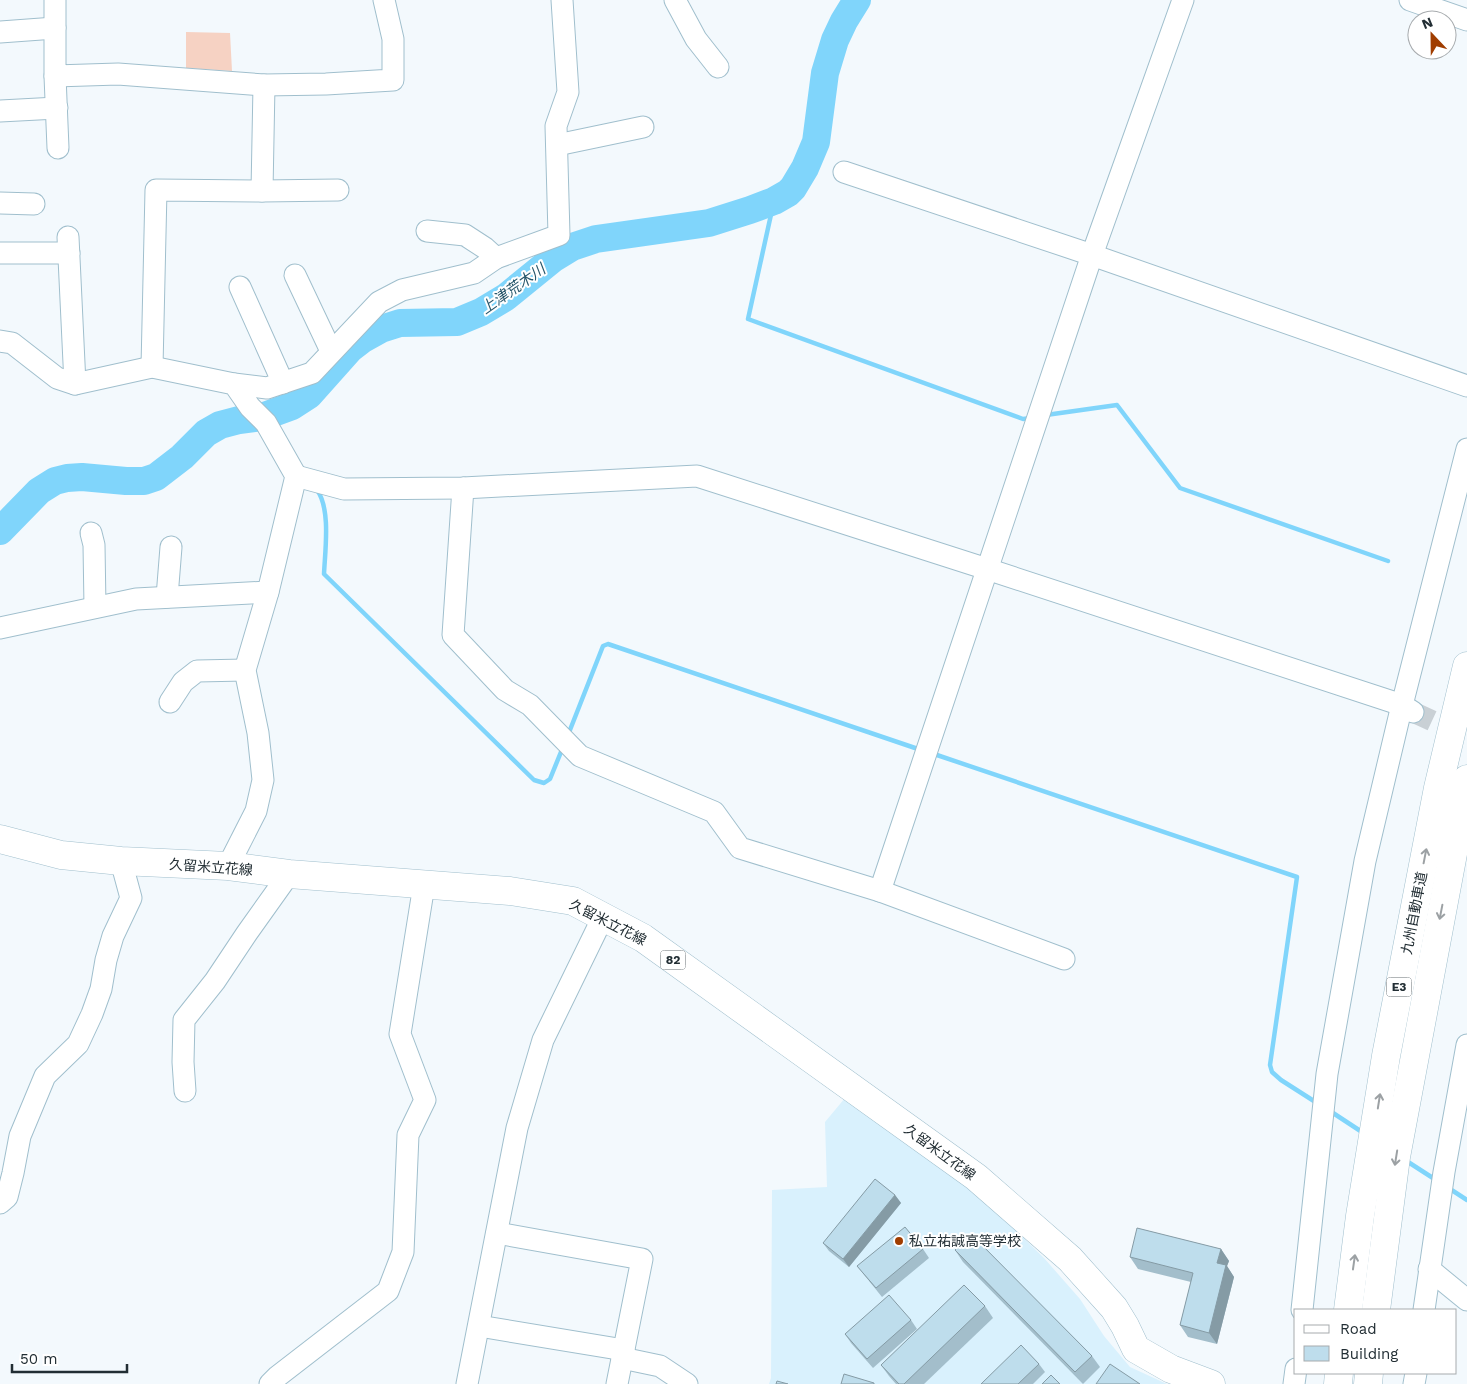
<svg xmlns="http://www.w3.org/2000/svg" width="1467" height="1384" viewBox="0 0 1467 1384" font-family="'Work Sans','Noto Sans JP',sans-serif">
<style>
.built{fill:#d9f1fd}
.green{fill:#f6d2c3}
.lines{fill:none;stroke-linecap:round;stroke-linejoin:round}
.stream{stroke:#80d5fb;stroke-width:4.5}
.river{stroke:#80d5fb;stroke-width:28}
.minor-tunnel{stroke:#c9d0d5;stroke-width:21;stroke-dasharray:21 11;stroke-linecap:butt}
.minor-casing{stroke:#a0bfcd;stroke-width:23}
.major-casing{stroke:#a0bfcd;stroke-width:29}
.highway-casing{stroke:#a0bfcd;stroke-width:29}
.minor{stroke:#fff;stroke-width:21}
.major{stroke:#fff;stroke-width:28}
.highway{stroke:#fff;stroke-width:28}
.wall{fill:#a3becb}
.shaded-wall{fill:#859ba5}
.building{fill:#beddec;stroke:#859ba5}
.oneway{stroke:#9ca1a4}
.poi-dot{fill:#a03d00;stroke:#fff;stroke-width:2}
.labels{text-anchor:middle;stroke-width:4;stroke-linejoin:round;paint-order:stroke}
.shield{fill:#fff;stroke:#646d71;stroke-width:1}
.shield-label{font-size:12px;font-weight:bold;fill:#222e34}
.street-label{font-size:14px;fill:#222e34;stroke:#fff}
.poi-label{font-size:14px;fill:#222e34;stroke:#fff;text-anchor:start}
.water-label{font-size:15px;font-style:italic;fill:#28576b;stroke:#fff}
</style>
<rect width="100%" height="100%" fill="#f3f9fd"/>
<!-- built -->
<polygon class="built" points="845,1098 975,1187 1009,1224 1044,1258 1080,1299 1104,1336 1130,1367 1167,1384 769,1384 771,1378 772,1190 827,1187 825,1122"/>
<!-- green -->
<polygon class="green" points="186,32 230,33 232,71 186,68"/>
<g class="lines">
<!-- stream -->
<g class="stream">
<polyline points="774,201 748,319 1023,419 1031,418"/>
<polyline points="1046,415 1117,405 1180,488 1388,561"/>
<path d="M317,490C331,509 325,551 324,574L534,780L544,783L550,779L563,747"/>
<polyline points="568,735 603,646 608,644 921,750"/>
<polyline points="931,753 1297,877 1270,1065 1272,1072 1281,1080 1317,1103"/>
<polyline points="1330,1111 1365,1134"/>
<polyline points="1405,1160 1436,1180"/>
<polyline points="1447,1187 1467,1200"/>
</g>
<!-- river -->
<polyline class="river" points="0,531 39,491 55,481 67,478 82,477 126,481 144,481 156,477 182,457 206,433 220,425 239,420 262,417 292,406 309,395 350,349 363,339 381,329 400,323 457,322 481,312 506,297 554,258 572,247 596,239 709,223 750,210 774,201 788,193 793,188 805,168 816,142 825,73 835,40 844,21 857,0"/>
<!-- minor-tunnel -->
<polyline class="minor-tunnel" points="1413,712 1467,737"/>
<!-- minor casing -->
<g class="minor-casing">
<g id="minor">
<polyline points="55,0 55,76 118,74 264,85 326,84 393,80 393,39 384,0"/>
<polyline points="675,0 696,39 718,67"/>
<polyline points="1410,0 1467,20"/>
<polyline points="0,32 55,28"/>
<polyline points="55,76 58,148"/>
<polyline points="0,111 57,108"/>
<polyline points="557,145 643,127"/>
<polyline points="844,172 1092,255 1467,386"/>
<polyline points="262,191 338,190"/>
<polyline points="0,203 34,204"/>
<polyline points="427,231 465,235 485,248 496,258 559,235 556,126 568,92 562,0"/>
<polyline points="68,237 75,384"/>
<polyline points="0,253 69,253"/>
<polyline points="295,275 331,351"/>
<polyline points="240,287 283,383"/>
<polyline points="0,341 12,343 57,378 75,384 152,367 234,384 250,407 266,423 296,476 268,592 245,670 258,733 263,780 256,811 228,866"/>
<polyline points="152,367 156,190 262,191 264,85"/>
<polyline points="234,384 267,388 312,373 379,302 402,290 474,273 496,258"/>
<polyline points="296,476 344,489 463,488 697,476 987,569 1402,705 1413,712"/>
<polyline points="463,488 453,635 505,690 530,705 580,756 714,812 740,848 880,891 1064,959"/>
<polyline points="91,533 94,545 95,607"/>
<polyline points="167,597 171,547"/>
<polyline points="0,628 136,599 268,592"/>
<polyline points="170,702 183,682 197,671 245,670"/>
<polyline points="880,891 1092,255 1183,0"/>
<polyline points="185,1091 183,1062 184,1020 215,981 247,933 289,874"/>
<polyline points="0,1203 7,1197 13,1173 20,1136 45,1076 78,1044 92,1014 101,989 106,960 113,936 131,898 121,861"/>
<polyline points="497,1233 642,1259 617,1384"/>
<polyline points="1429,1269 1467,1300"/>
<polyline points="1302,1310 1327,1074 1365,861 1402,705 1467,449"/>
<polyline points="1424,1310 1444,1172 1467,1045"/>
<polyline points="479,1326 624,1350"/>
<polyline points="622,1358 660,1366 687,1384"/>
<polyline points="270,1384 278,1376 388,1291 403,1252 408,1135 425,1100 400,1034 424,885"/>
<polyline points="467,1384 517,1128 543,1040 603,917"/>
<polyline points="1294,1384 1296,1369"/>
<polyline points="1414,1384 1416,1373"/>
</g>
</g>
<!-- major casing -->
<g class="major-casing">
<polyline id="major" points="0,839 61,855 121,861 228,866 289,874 510,891 573,901 643,938 976,1177 1070,1259 1114,1308 1125,1326 1136,1349 1171,1369 1211,1384"/>
</g>
<!-- highway casing -->
<g class="highway-casing">
<g id="highway">
<polyline points="1348,1310 1360,1216 1386,1056 1438,788 1467,666"/>
<polyline points="1376,1310 1396,1157 1467,779"/>
<polyline points="1338,1384 1339,1373"/>
<polyline points="1368,1384 1369,1373"/>
</g>
</g>
<!-- minor -->
<use href="#minor" class="minor"/>
<!-- major -->
<use href="#major" class="major"/>
<!-- highway -->
<use href="#highway" class="highway"/>
</g>
<!-- wall -->
<g class="wall">
<polygon points="895,1195 901,1203 849,1267 829,1251 823,1243"/>
<polygon points="923,1249 929,1258 882,1297 857,1266"/>
<polygon points="1221,1249 1229,1261 1227,1266 1234,1277 1217,1344 1188,1337 1180,1325 1191,1282 1138,1269 1130,1257"/>
<polygon points="955,1250 1092,1356 1100,1367 1083,1384 963,1262"/>
<polygon points="985,1306 993,1318 924,1384 896,1384 889,1376 881,1365"/>
<polygon points="911,1320 917,1329 873,1368 851,1343 845,1334"/>
<polygon points="1039,1364 1045,1372 1033,1384 981,1384"/>
</g>
<!-- shaded-wall -->
<g class="shaded-wall">
<polygon points="895,1195 901,1203 849,1267 843,1259"/>
<polygon points="1221,1249 1229,1261 1227,1266 1234,1277 1217,1344 1209,1333 1217,1263"/>
</g>
<!-- building -->
<g class="building">
<polygon points="875,1179 895,1195 843,1259 823,1243"/>
<polygon points="905,1227 923,1249 876,1288 857,1266"/>
<polygon points="1137,1228 1221,1249 1217,1263 1226,1265 1209,1333 1180,1325 1193,1273 1130,1257"/>
<polygon points="971,1234 1092,1356 1075,1372 955,1250"/>
<polygon points="964,1285 985,1306 904,1384 899,1384 881,1365"/>
<polygon points="889,1295 911,1320 867,1359 845,1334"/>
<polygon points="1021,1345 1039,1364 1018,1384 981,1384"/>
<polygon points="1110,1364 1140,1384 1096,1384"/>
<polygon points="844,1374 874,1383 874,1384 841,1384"/>
<polygon points="1051,1375 1060,1384 1042,1384"/>
<polygon points="777,1381 788,1384 776,1384"/>
</g>
<!-- one-way arrows -->
<defs><path id="oneway-shaft" d="M-6 0H5M1.5-3L5.5 0L1.5 3" fill="none" stroke-width="1.6" stroke-linecap="round" stroke-linejoin="round" transform="scale(1.25)"/></defs>
<g class="oneway">
<use href="#oneway-shaft" transform="translate(1425 856) rotate(-79)"/>
<use href="#oneway-shaft" transform="translate(1441 912) rotate(101)"/>
<use href="#oneway-shaft" transform="translate(1379 1101) rotate(-81)"/>
<use href="#oneway-shaft" transform="translate(1396 1158) rotate(99)"/>
<use href="#oneway-shaft" transform="translate(1354 1262) rotate(-82)"/>
</g>
<!-- markers -->
<circle class="poi-dot" cx="899" cy="1241" r="5"/>
<g class="labels">
<!-- shield labels -->
<g class="shield">
<rect x="660.5" y="950.5" width="25" height="19" rx="4"/>
<rect x="1386.5" y="977.5" width="25" height="19" rx="4"/>
</g>
<g class="shield-label">
<text x="673" y="964">82</text>
<text x="1399" y="991">E3</text>
</g>
<!-- street labels -->
<g class="street-label">
<text transform="translate(211 867) rotate(4)" y="5">久留米立花線</text>
<text transform="translate(1414 913) rotate(-79)" y="5">九州自動車道</text>
<text transform="translate(608 922) rotate(27)" y="5">久留米立花線</text>
<text transform="translate(940 1152) rotate(36)" y="5">久留米立花線</text>
</g>
<!-- poi labels -->
<g class="poi-label">
<text x="909" y="1246">私立祐誠高等学校</text>
</g>
<!-- water labels -->
<g class="water-label">
<text transform="translate(513 289) rotate(-35)" y="5">上津荒木川</text>
</g>
</g>
<!-- legend -->
<rect x="1294" y="1309" width="162" height="65" fill="#ffffff" stroke="#a7abae"/>
<rect x="1304" y="1325" width="25" height="8" fill="#ffffff" stroke="#a7abae"/>
<text x="1340" y="1334" font-size="15" fill="#222e34">Road</text>
<rect x="1304" y="1346" width="25" height="15" fill="#beddec" stroke="#a7abae"/>
<text x="1340" y="1359" font-size="15" fill="#222e34">Building</text>
<!-- north arrow -->
<g transform="translate(1432 35) rotate(338)"><circle r="24" fill="#ffffff" stroke="#a7abae"/>
<path d="M0-4L9 19L0 12L-9 19Z" fill="#a03d00"/>
<text y="-8" font-size="14" font-weight="bold" text-anchor="middle" fill="#222e34">N</text>
</g>
<!-- scale -->
<path d="M12 1364v8h115v-8" fill="none" stroke="#222e34" stroke-width="2.5"/>
<text x="20" y="1364" font-size="15" fill="#222e34" stroke="#ffffff" stroke-width="4" paint-order="stroke">50 m</text>
</svg>
